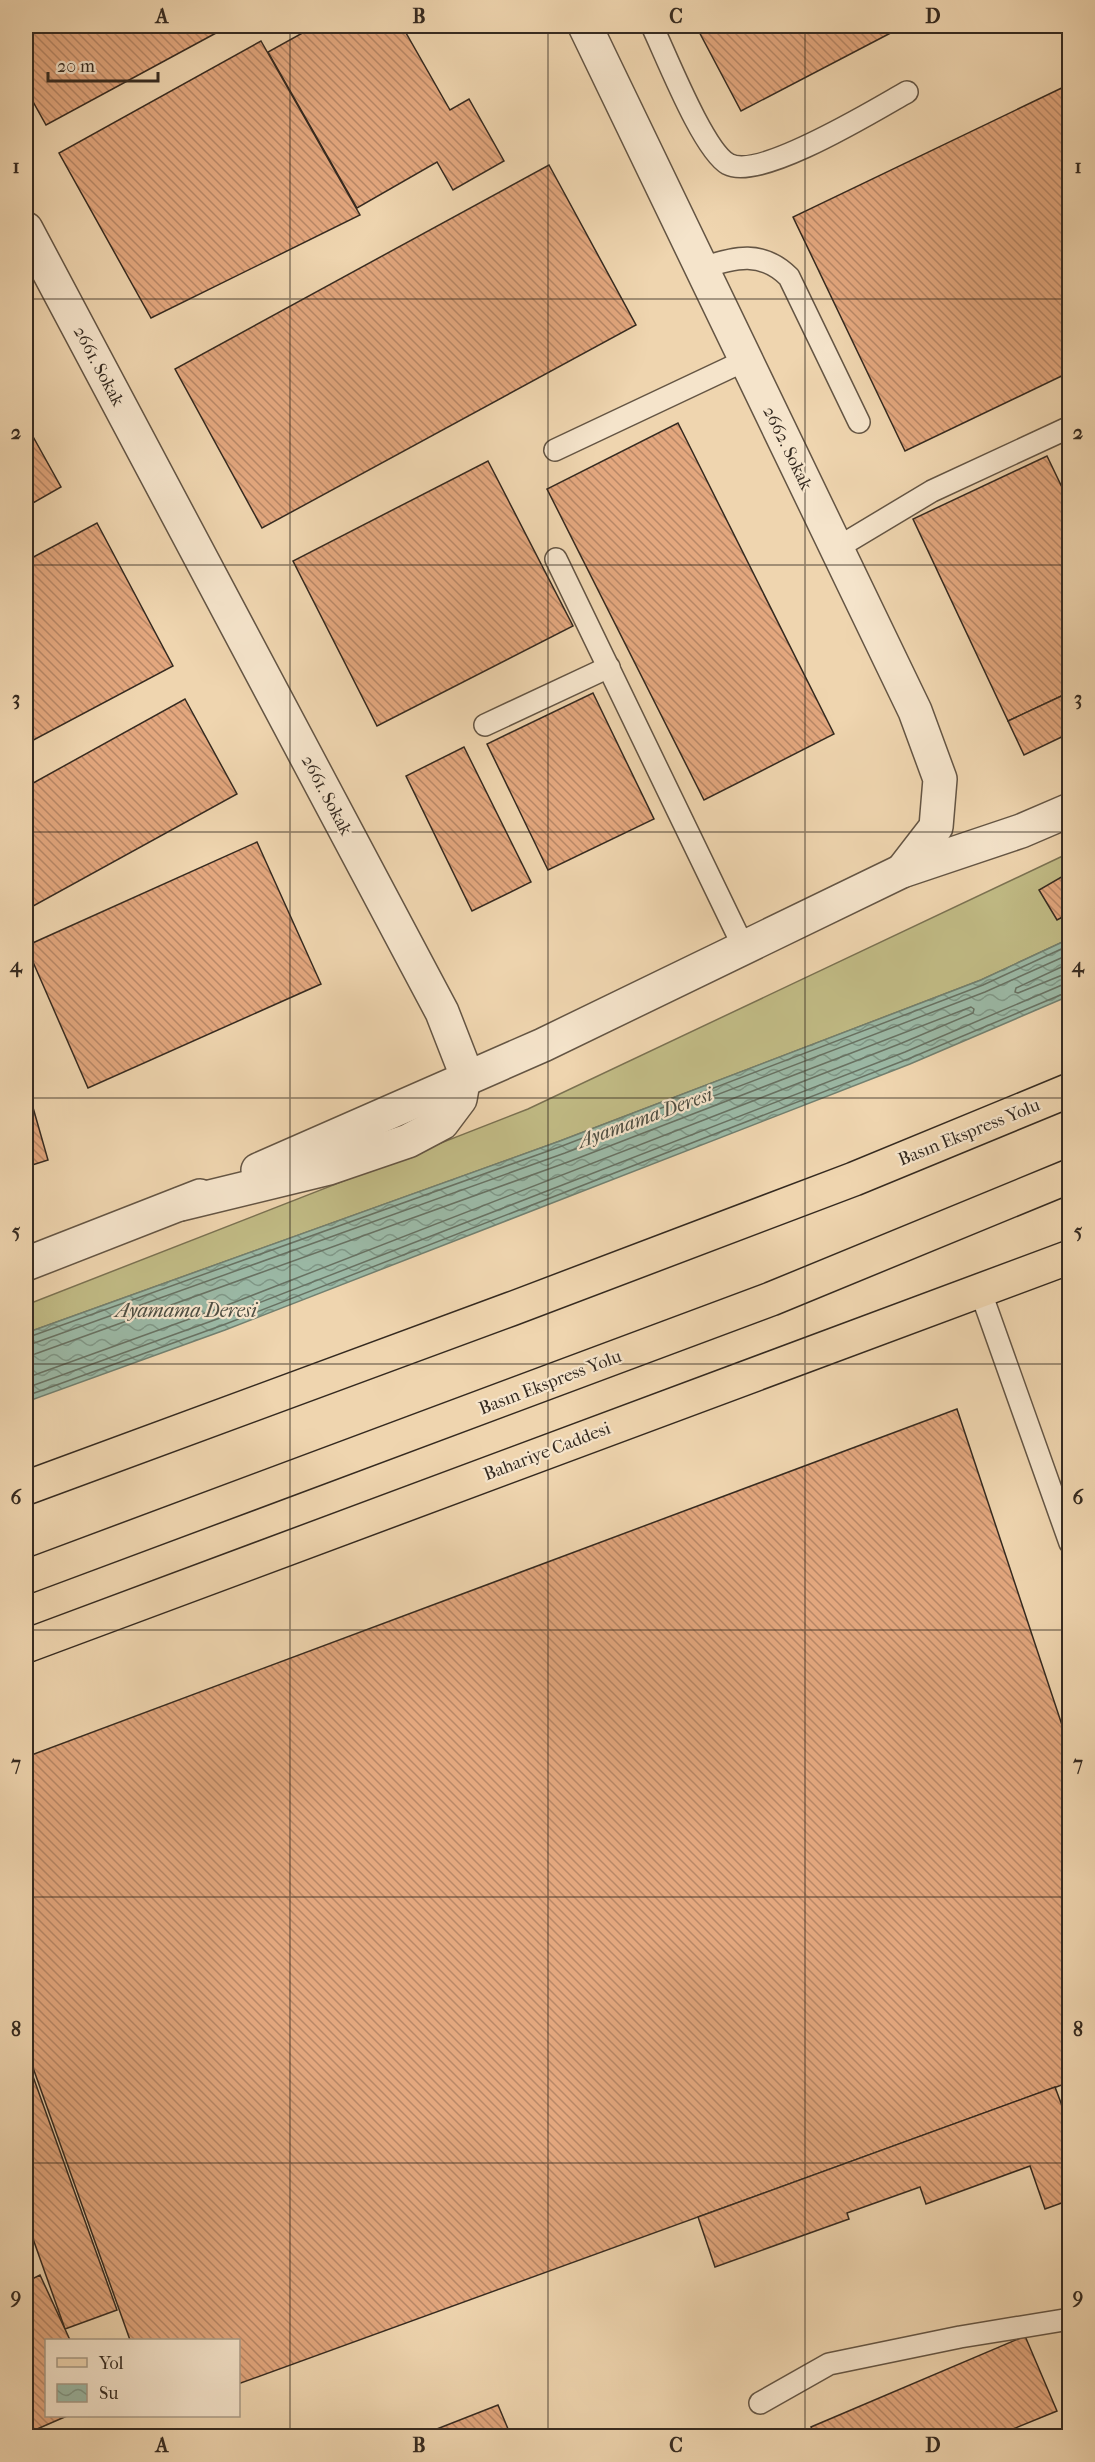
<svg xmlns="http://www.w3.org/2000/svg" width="1095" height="2462" viewBox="0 0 1095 2462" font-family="'IM FELL French Canon',serif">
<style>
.grass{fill:#c1bb85;stroke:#7b7252;stroke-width:1.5}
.water{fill:url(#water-waves);stroke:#728070;stroke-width:1.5}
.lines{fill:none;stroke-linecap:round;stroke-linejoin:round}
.shore{stroke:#687263;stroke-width:1.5}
.building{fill:url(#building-back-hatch);stroke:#352a20;stroke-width:1.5}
.service-casing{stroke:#645544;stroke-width:24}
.minor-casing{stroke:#645544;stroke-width:36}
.primary-casing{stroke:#352a20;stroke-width:36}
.motorway-casing{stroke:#352a20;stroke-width:36}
.service{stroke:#f5e4cb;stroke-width:21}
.minor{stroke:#f5e4cb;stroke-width:33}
.primary{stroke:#efd5af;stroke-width:33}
.motorway{stroke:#efd5af;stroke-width:33}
.grid{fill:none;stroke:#352a20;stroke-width:1.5;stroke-opacity:0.55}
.labels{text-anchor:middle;stroke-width:4.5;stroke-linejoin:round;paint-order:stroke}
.street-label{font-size:18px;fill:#352a20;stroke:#f5e4cb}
.water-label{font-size:20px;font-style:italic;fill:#4e4e42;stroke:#f5e4cb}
.neatline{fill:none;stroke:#352a20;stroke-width:2}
.grid-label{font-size:20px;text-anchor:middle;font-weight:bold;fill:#352a20}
</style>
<defs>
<pattern id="water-waves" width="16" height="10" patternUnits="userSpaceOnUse" patternTransform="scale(1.5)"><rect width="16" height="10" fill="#9bb9a6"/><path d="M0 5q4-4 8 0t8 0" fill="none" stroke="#7f9787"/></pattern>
<pattern id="building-back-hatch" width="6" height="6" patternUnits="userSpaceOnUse" patternTransform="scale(1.5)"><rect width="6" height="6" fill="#e3a77e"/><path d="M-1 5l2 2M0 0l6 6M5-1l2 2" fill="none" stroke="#b98867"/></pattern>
</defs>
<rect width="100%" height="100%" fill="#efd5af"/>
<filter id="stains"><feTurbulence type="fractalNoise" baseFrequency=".00333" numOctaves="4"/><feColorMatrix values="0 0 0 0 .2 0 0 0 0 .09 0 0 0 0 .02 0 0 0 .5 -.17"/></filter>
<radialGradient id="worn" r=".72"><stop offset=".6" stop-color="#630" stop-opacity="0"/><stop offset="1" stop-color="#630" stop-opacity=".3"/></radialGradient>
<!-- grass -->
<polygon class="grass" points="1069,853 1069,939 981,980 560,1141 26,1333 26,1305 528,1109"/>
<!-- water -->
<polygon class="water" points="1069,939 1069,996 910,1064 225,1330 26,1402 26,1333 560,1141 981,980"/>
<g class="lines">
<!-- shore -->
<g class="shore">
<polyline points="1070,963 1016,988 1015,992 1018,993 1060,976 1070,974"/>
<polyline points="26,1338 562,1146 983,985 1070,945"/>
<polyline points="26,1346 565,1153 985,992 1070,954"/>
<polyline points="26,1355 35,1354 568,1162 971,1007 974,1009 973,1013 902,1043 217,1309 26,1378"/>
<polyline points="26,1388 220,1318 905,1052 1062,985 1070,983"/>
<polyline points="26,1396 223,1325 908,1059 1070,991"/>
</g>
</g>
<!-- building -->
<g class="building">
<polygon points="26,26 229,26 46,125 26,89"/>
<polygon points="315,26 402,26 450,110 469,99 504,161 453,190 437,162 357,208 268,52"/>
<polygon points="696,26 904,26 741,111"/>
<polygon points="261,41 360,215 151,318 59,153"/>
<polygon points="1070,84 1070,372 905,451 793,217"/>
<polygon points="549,165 636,325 262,528 175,369"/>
<polygon points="678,423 834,734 704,800 547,489"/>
<polygon points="26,424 61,487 26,507"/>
<polygon points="1047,456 1070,504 1070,692 1008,721 913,519"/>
<polygon points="488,461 573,626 377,726 293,561"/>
<polygon points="97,523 173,666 26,744 26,561"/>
<polygon points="1070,692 1070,733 1024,755 1008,721"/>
<polygon points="593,693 654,819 548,870 487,744"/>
<polygon points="185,699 237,794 26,910 26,787"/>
<polygon points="464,747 531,882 472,911 406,776"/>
<polygon points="257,842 321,984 88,1088 26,946"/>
<polygon points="1070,872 1070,913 1057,920 1039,890"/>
<polygon points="26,1083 48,1160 26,1167"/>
<polygon points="957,1409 1070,1749 1070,2082 238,2384 238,2340 130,2340 26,2048 26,2007 27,2007 26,2001 26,1757"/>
<polygon points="26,2057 117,2310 65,2329 26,2219"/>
<polygon points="1055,2087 1070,2127 1070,2200 1045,2209 1030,2166 926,2204 920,2187 847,2213 849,2219 715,2267 698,2217"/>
<polygon points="40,2275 70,2340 46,2340 46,2416 67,2416 28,2433 26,2428 26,2282"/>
<polygon points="1025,2336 1057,2411 996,2436 815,2436 811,2427"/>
<polygon points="498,2405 511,2436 419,2436"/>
</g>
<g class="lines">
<!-- service casing -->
<g class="service-casing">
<g id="service">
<path d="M652,26C666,55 703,150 728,164C760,181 875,110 907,92"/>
<path d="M702,268C735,257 762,250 789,277L859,422"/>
<polyline points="555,450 746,360"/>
<polyline points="837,548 932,491 1070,427"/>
<polyline points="556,559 744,948"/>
<polyline points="485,725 609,667"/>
<polyline points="980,1290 1070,1543"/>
<polyline points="760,2403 829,2364 960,2337 1070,2319"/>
</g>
</g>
<!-- minor casing -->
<g class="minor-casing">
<g id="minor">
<polyline points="585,26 915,711 940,779 936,827 902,871"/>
<polyline points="26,229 442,1012 465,1071 460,1099 442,1123 408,1141 329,1168 181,1204"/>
<polyline points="258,1170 543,1045 902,871 1021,831 1070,810"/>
<polyline points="26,1264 200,1196"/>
</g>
</g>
<!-- primary casing -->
<g class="primary-casing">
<polyline id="primary" points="26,1646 1070,1257"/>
</g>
<!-- motorway casing -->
<g class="motorway-casing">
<g id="motorway">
<polyline points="26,1488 511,1309 854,1179 1070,1090"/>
<polyline points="26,1577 771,1299 1070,1176"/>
</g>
</g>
<!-- service -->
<use href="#service" class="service"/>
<!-- minor -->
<use href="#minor" class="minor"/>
<!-- primary -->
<use href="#primary" class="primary"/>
<!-- motorway -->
<use href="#motorway" class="motorway"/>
</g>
<!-- grid -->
<path class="grid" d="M290,26V2436M548,26V2436M805,26V2436M26,299H1070M26,565H1070M26,832H1070M26,1098H1070M26,1364H1070M26,1630H1070M26,1897H1070M26,2163H1070"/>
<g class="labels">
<!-- street labels -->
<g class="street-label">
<text transform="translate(99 366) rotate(62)" y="6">2661. Sokak</text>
<text transform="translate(788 448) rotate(64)" y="6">2662. Sokak</text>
<text transform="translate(327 795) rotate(62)" y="6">2661. Sokak</text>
<text transform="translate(969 1132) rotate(-22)" y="6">Basın Ekspress Yolu</text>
<text transform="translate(550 1382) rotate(-21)" y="6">Basın Ekspress Yolu</text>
<text transform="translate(547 1451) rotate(-21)" y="6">Bahariye Caddesi</text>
</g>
<!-- water labels -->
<g class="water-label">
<text transform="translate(645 1117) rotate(-20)" y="7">Ayamama Deresi</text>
<text x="186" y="1317">Ayamama Deresi</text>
</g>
</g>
<!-- margin -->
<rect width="1095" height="2462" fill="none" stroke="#efd5af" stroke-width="66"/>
<!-- legend -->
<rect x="45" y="2339" width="195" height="78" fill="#f5e4cb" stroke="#a89a87" stroke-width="1.5"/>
<rect x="57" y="2358" width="30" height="9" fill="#efd5af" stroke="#a89a87" stroke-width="1.5"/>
<text x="99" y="2369" font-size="18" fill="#352a20">Yol</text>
<rect x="57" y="2384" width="30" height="18" fill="url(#water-waves)" stroke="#a89a87" stroke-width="1.5"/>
<text x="99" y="2399" font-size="18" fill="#352a20">Su</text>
<!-- scale -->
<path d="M48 72v9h110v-9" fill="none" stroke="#352a20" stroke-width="3"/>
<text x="57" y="72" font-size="18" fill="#352a20" stroke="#f5e4cb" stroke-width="4.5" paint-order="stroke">20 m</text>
<rect x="33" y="33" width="1029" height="2396" class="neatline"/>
<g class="grid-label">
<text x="162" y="23">A</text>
<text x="419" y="23">B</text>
<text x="676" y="23">C</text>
<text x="933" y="23">D</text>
<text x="16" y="173">1</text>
<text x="1078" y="173">1</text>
<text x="16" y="439">2</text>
<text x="1078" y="439">2</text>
<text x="16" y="705">3</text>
<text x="1078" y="705">3</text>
<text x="16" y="972">4</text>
<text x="1078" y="972">4</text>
<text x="16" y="1238">5</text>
<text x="1078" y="1238">5</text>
<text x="16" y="1504">6</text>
<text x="1078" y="1504">6</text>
<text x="16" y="1770">7</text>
<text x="1078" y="1770">7</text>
<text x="16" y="2036">8</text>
<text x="1078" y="2036">8</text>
<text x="16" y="2303">9</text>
<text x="1078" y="2303">9</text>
<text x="162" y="2452">A</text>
<text x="419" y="2452">B</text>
<text x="676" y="2452">C</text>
<text x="933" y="2452">D</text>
</g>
<rect width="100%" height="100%" filter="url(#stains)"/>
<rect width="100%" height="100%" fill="url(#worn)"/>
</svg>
